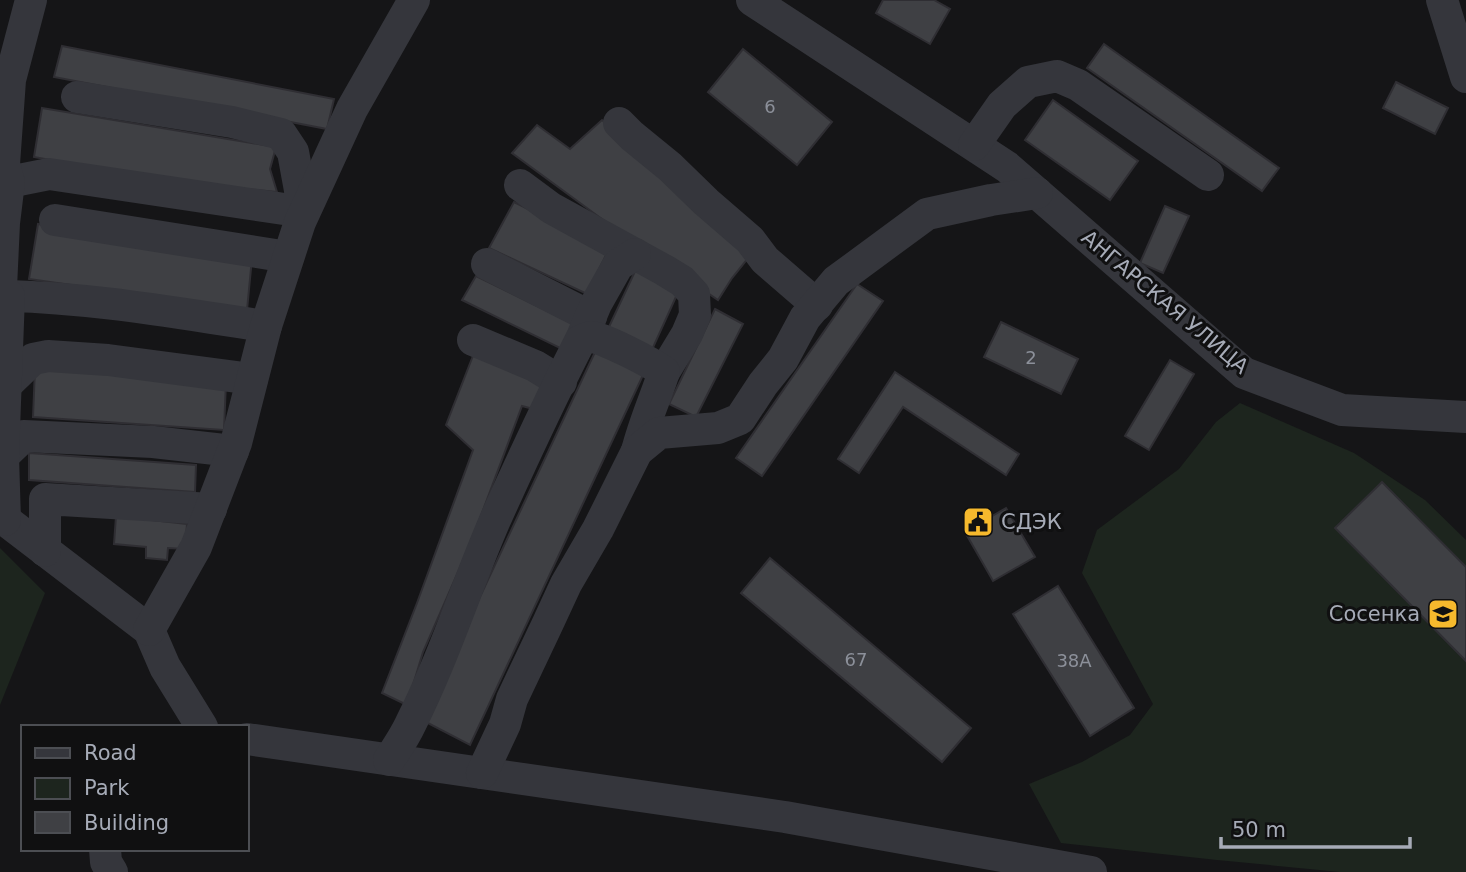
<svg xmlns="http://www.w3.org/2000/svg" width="1466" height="872" viewBox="0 0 1466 872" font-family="'DejaVu Sans',sans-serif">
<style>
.green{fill:#1d251e}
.building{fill:#3f4044;stroke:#2f2e33;stroke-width:2}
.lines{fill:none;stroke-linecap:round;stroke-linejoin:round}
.minor{stroke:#35363c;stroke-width:32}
.labels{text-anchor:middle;stroke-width:6;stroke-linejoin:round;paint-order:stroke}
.number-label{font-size:18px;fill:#8c909a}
.street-label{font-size:21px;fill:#a6abb7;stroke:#101011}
.poi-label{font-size:21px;fill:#a6abb7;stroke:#101011;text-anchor:start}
</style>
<rect width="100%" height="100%" fill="#151517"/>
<!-- green -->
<g class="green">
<polygon points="1240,403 1354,453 1425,500 1466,540 1466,872 1340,872 1217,860 1061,843 1029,784 1082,762 1130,735 1153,704 1082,573 1097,530 1179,469 1216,422"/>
<polygon points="0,548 45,593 0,705"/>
</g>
<!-- building -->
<g class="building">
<polygon points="883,0 934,0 950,9 930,44 876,13"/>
<polygon points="1104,44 1279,168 1262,191 1087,68"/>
<polygon points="62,46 334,99 327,129 54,77"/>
<polygon points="743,49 832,122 797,165 708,92"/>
<polygon points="1396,82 1448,108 1435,134 1383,108"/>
<polygon points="1053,100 1138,161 1110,200 1025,140"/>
<polygon points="42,108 276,147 270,169 277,192 170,182 34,157"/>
<polygon points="602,120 753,252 732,278 718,300 625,236 512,153 537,125 570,149"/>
<polygon points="514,202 609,249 587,294 489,248"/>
<polygon points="1165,206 1189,216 1163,273 1140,263"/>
<polygon points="38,224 252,258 247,310 29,279"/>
<polygon points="637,267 680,288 651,352 607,331"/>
<polygon points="476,276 574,324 562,349 462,300"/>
<polygon points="857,284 883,301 762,476 736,458"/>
<polygon points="715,309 743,324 696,417 669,404"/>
<polygon points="1001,322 1078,359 1061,394 984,357"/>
<polygon points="476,348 548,383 537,410 522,406 470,545 423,652 407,705 382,693 417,603 473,450 446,425"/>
<polygon points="595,352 644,373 470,745 422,720"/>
<polygon points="1170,360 1194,374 1149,450 1125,436"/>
<polygon points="35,368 226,382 224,430 33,417"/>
<polygon points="895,372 1019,454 1006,475 903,407 859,473 838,459"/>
<polygon points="29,453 196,465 195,492 29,480"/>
<polygon points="1382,482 1466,567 1466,661 1335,528"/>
<polygon points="1006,508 1035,557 993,581 965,532"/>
<polygon points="116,516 187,524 185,549 168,548 167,560 146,558 146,547 114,544"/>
<polygon points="770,558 971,728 942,762 741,593"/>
<polygon points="1058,586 1134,708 1090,736 1013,614"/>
</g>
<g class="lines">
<!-- minor -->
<g class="minor">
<polyline points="752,0 1007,167 1244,373 1342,410 1466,417"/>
<polyline points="1442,0 1466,77"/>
<polyline points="619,123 632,136 670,167 706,202 750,240 765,260 817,305"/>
<polyline points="974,145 1002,105 1028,82 1057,76 1078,85 1208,175"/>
<polyline points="9,182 49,174 304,212 293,152 281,134 232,122 77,97"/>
<polyline points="520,185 551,208 664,270 682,281 694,294 695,315 687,334 664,372"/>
<polyline points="55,220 288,257"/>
<polyline points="487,264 591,317"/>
<path d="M9,296C95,298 181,314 266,326"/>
<polyline points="582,337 596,304 618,265 635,254"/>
<polyline points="473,340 535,366 561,382"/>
<polyline points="6,385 33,359 48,356 108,360 252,379"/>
<polyline points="3,456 24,436 153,442 233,451"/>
<polyline points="0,516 149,630 165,667 202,727"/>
<polyline points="5,520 3,456 9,296 1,288 4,223 9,182 4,164 10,80 31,0"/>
<polyline points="45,551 45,499 211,509"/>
<polyline points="149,630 196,547 236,443 266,326 300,222 352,109 414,0"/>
<polyline points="247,739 785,817 1091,872"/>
<path d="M389,760C397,748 405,736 411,723C444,657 466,587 495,520C522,460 550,400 580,341C584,340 587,337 591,337C602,337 654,364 664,372C655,399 644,423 637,451"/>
<polyline points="482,773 505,724 512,699 548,623 566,584 598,529 637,451 659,433 718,428 740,419 763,384 783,359 805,318 836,281 927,214 991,200 1037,193"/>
<polyline points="105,849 106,862 112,872"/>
</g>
</g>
<!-- icons -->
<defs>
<g id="civic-square" transform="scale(1.575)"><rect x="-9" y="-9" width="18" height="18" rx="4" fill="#f6b92d" stroke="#101011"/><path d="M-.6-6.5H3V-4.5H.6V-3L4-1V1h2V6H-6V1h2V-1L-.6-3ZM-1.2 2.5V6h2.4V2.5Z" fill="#111"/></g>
<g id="school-square" transform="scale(1.575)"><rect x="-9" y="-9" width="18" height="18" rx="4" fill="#f6b92d" stroke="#101011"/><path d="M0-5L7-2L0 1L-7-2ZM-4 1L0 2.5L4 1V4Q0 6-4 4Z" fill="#111"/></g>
</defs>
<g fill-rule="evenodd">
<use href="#civic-square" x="978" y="522"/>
<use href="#school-square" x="1443" y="614"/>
</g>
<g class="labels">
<!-- number labels -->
<g class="number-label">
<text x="770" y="113">6</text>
<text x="1031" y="364">2</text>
<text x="856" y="666">67</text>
<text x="1074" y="667">38А</text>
</g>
<!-- street labels -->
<g class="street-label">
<text transform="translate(1165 302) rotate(40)" y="7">АНГАРСКАЯ УЛИЦА</text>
</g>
<!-- poi labels -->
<g class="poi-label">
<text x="1001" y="529">СДЭК</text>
<text x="1420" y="621" text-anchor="end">Сосенка</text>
</g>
</g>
<!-- legend -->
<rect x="21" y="725" width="228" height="126" fill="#101011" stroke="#4c4e53" stroke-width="2"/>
<rect x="35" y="748" width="35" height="10" fill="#35363c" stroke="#4c4e53" stroke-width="2"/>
<text x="84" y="760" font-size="21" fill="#a6abb7">Road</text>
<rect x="35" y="778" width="35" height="21" fill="#1d251e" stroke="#4c4e53" stroke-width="2"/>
<text x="84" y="795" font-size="21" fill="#a6abb7">Park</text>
<rect x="35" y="812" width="35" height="21" fill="#3f4044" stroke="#4c4e53" stroke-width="2"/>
<text x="84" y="830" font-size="21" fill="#a6abb7">Building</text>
<!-- scale -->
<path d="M1221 837v10h189v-10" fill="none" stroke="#a6abb7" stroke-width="3.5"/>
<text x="1232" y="837" font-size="21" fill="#a6abb7" stroke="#101011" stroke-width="5" paint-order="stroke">50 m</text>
</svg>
